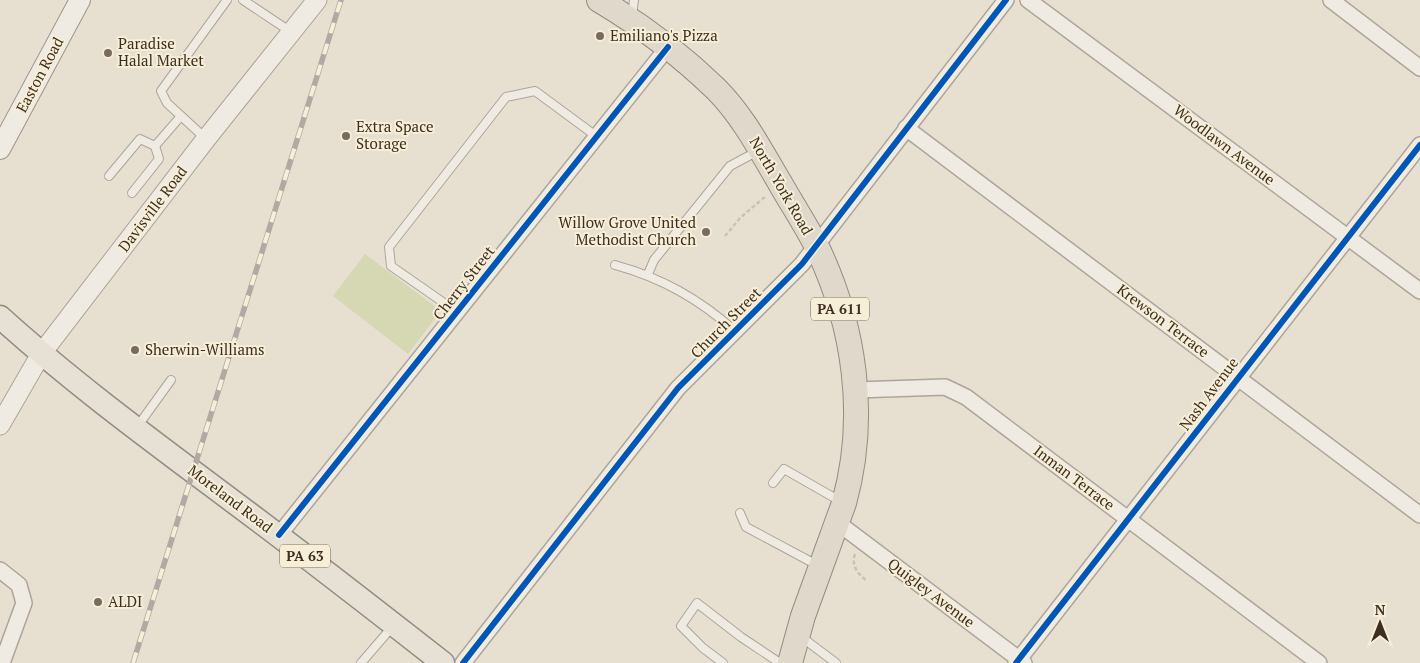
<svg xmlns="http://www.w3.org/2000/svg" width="1420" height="663" viewBox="0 0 1420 663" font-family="'PT Serif',serif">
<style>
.green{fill:#d6d7b3}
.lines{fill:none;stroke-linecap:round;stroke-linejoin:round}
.service-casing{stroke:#ada599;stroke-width:10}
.minor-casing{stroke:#ada599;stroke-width:18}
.tertiary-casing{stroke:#ada599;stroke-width:21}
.secondary-casing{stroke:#9c958a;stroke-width:22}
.primary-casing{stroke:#928b80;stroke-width:25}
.trunk-casing{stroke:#928b80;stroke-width:26}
.path{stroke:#c8c2b9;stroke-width:2.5;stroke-dasharray:4 2.5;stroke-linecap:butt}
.service{stroke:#efebe3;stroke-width:8}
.minor{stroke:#efebe3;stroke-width:15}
.tertiary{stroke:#efebe3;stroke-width:19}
.secondary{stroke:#efebe3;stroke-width:20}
.primary{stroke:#e6e1d4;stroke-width:22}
.trunk{stroke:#e0d9cb;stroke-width:24}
.rail-casing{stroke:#afaaa2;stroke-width:5.5}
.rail{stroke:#f7eed8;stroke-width:4;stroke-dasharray:11;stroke-linecap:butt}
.cycleway-casing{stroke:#f7eed8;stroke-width:9}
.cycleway{stroke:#0057b8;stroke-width:6}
.poi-dot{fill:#786c5e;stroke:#f7eed8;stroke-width:2}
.labels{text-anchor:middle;stroke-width:4;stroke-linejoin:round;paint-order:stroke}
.shield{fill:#f7eed8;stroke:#756857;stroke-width:1}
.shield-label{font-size:14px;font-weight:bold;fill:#3d2e20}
.poi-label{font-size:15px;fill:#3d2e20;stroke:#f7eed8;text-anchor:start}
.street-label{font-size:15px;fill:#3d2e20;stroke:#f7eed8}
</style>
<rect width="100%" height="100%" fill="#e7e0d1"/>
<!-- green -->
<polygon class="green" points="365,254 441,311 408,354 333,296"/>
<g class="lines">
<!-- service casing -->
<g class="service-casing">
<g id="service">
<polyline points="243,0 291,32"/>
<polyline points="632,16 634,0"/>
<polyline points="205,138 167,103 161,91 227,0"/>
<polyline points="109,176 140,139 155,146 181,116"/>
<polyline points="132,193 159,159 155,146"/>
<path d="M615,265C662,278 699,299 735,331"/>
<polyline points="648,274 654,260 730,166 758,151"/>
<polyline points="457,312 391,266 389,247 506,97 535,91 596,136"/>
<polyline points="137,427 171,380"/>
<polyline points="773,483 784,469 840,501"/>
<polyline points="740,513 746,527 817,565"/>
<polyline points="800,636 836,663"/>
<polyline points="361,663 393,626"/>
<polyline points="723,663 703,648 681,626 697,603 741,637 780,663"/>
</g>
</g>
<!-- minor casing -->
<g class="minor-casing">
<g id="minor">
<polyline points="1028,0 1420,291"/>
<polyline points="1331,0 1420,68"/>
<polyline points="906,128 1420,515"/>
<polyline points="856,390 945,387 966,397 1319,663"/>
<polyline points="838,523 1024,663"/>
<polyline points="279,535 668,47"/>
<polyline points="0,570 19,585 24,603 2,663"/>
<polyline points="463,663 678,388 802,264 1006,0"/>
<polyline points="1016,663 1420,145"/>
</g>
</g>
<!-- tertiary casing -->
<g class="tertiary-casing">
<polyline id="tertiary" points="0,425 41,354 206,139 317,0"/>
</g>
<!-- secondary casing -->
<g class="secondary-casing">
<polyline id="secondary" points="0,149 80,0"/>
</g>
<!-- primary casing -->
<g class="primary-casing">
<path id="primary" d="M0,317C74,384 155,443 235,503C305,555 374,609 443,663"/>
</g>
<!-- trunk casing -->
<g class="trunk-casing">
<path id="trunk" d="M599,0C641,25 681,55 716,89C743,116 761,151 780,183C792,204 805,224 816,245C855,325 868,417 844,503L803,616L790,663"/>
</g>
<!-- path -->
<g class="path">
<polyline points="725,236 741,217 766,196"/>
<path d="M855,554C851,566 858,574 867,581"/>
</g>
<!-- service -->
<use href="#service" class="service"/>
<!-- minor -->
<use href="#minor" class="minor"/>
<!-- tertiary -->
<use href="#tertiary" class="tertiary"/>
<!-- secondary -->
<use href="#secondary" class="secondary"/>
<!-- primary -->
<use href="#primary" class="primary"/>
<!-- trunk -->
<use href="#trunk" class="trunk"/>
<!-- rail casing -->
<g class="rail-casing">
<polyline id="rail" points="133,663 341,0"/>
</g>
<!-- rail -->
<use href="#rail" class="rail"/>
<!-- cycleway casing -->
<g class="cycleway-casing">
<g id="cycleway">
<polyline points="279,535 668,47"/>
<polyline points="463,663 678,388 802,264 1006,0"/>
<polyline points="1016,663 1420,145"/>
</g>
</g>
<!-- cycleway -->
<use href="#cycleway" class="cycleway"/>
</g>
<!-- markers -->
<g class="poi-dot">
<circle cx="600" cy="36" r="5"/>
<circle cx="108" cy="53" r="5"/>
<circle cx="346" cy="136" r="5"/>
<circle cx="706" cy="232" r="5"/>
<circle cx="135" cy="350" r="5"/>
<circle cx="98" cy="602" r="5"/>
</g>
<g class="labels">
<!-- shield labels -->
<g class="shield">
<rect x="811" y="297.5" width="58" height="23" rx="4"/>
<rect x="280" y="544.5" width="50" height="23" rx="4"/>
</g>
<g class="shield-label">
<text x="840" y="314">PA 611</text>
<text x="305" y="561">PA 63</text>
</g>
<!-- poi labels -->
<g class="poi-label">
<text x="610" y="41">Emiliano's Pizza</text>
<text x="118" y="49">Paradise<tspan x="118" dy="17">Halal Market</tspan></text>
<text x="356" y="132">Extra Space<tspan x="356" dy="17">Storage</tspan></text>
<text x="696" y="228" text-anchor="end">Willow Grove United<tspan x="696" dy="17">Methodist Church</tspan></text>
<text x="145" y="355">Sherwin-Williams</text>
<text x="108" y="607">ALDI</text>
</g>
<!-- street labels -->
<g class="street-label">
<text transform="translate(40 75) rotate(-62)" y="5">Easton Road</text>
<text transform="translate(1224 145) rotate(37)" y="5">Woodlawn Avenue</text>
<text transform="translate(781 186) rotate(60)" y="5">North York Road</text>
<text transform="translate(153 209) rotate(-53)" y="5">Davisville Road</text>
<text transform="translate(464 283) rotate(-52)" y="5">Cherry Street</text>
<text transform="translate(1163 321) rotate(37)" y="5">Krewson Terrace</text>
<text transform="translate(726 323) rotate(-45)" y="5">Church Street</text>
<text transform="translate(1209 394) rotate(-53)" y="5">Nash Avenue</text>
<text transform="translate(1074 478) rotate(37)" y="5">Inman Terrace</text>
<text transform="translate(230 499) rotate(37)" y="5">Moreland Road</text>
<text transform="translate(931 593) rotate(37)" y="5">Quigley Avenue</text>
</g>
</g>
<!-- north arrow -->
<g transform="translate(1380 623)" stroke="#f7eed8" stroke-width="4" paint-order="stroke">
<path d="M0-4L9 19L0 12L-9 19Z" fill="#3d2e20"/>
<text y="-8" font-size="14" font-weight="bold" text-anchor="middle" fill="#3d2e20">N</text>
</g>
</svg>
